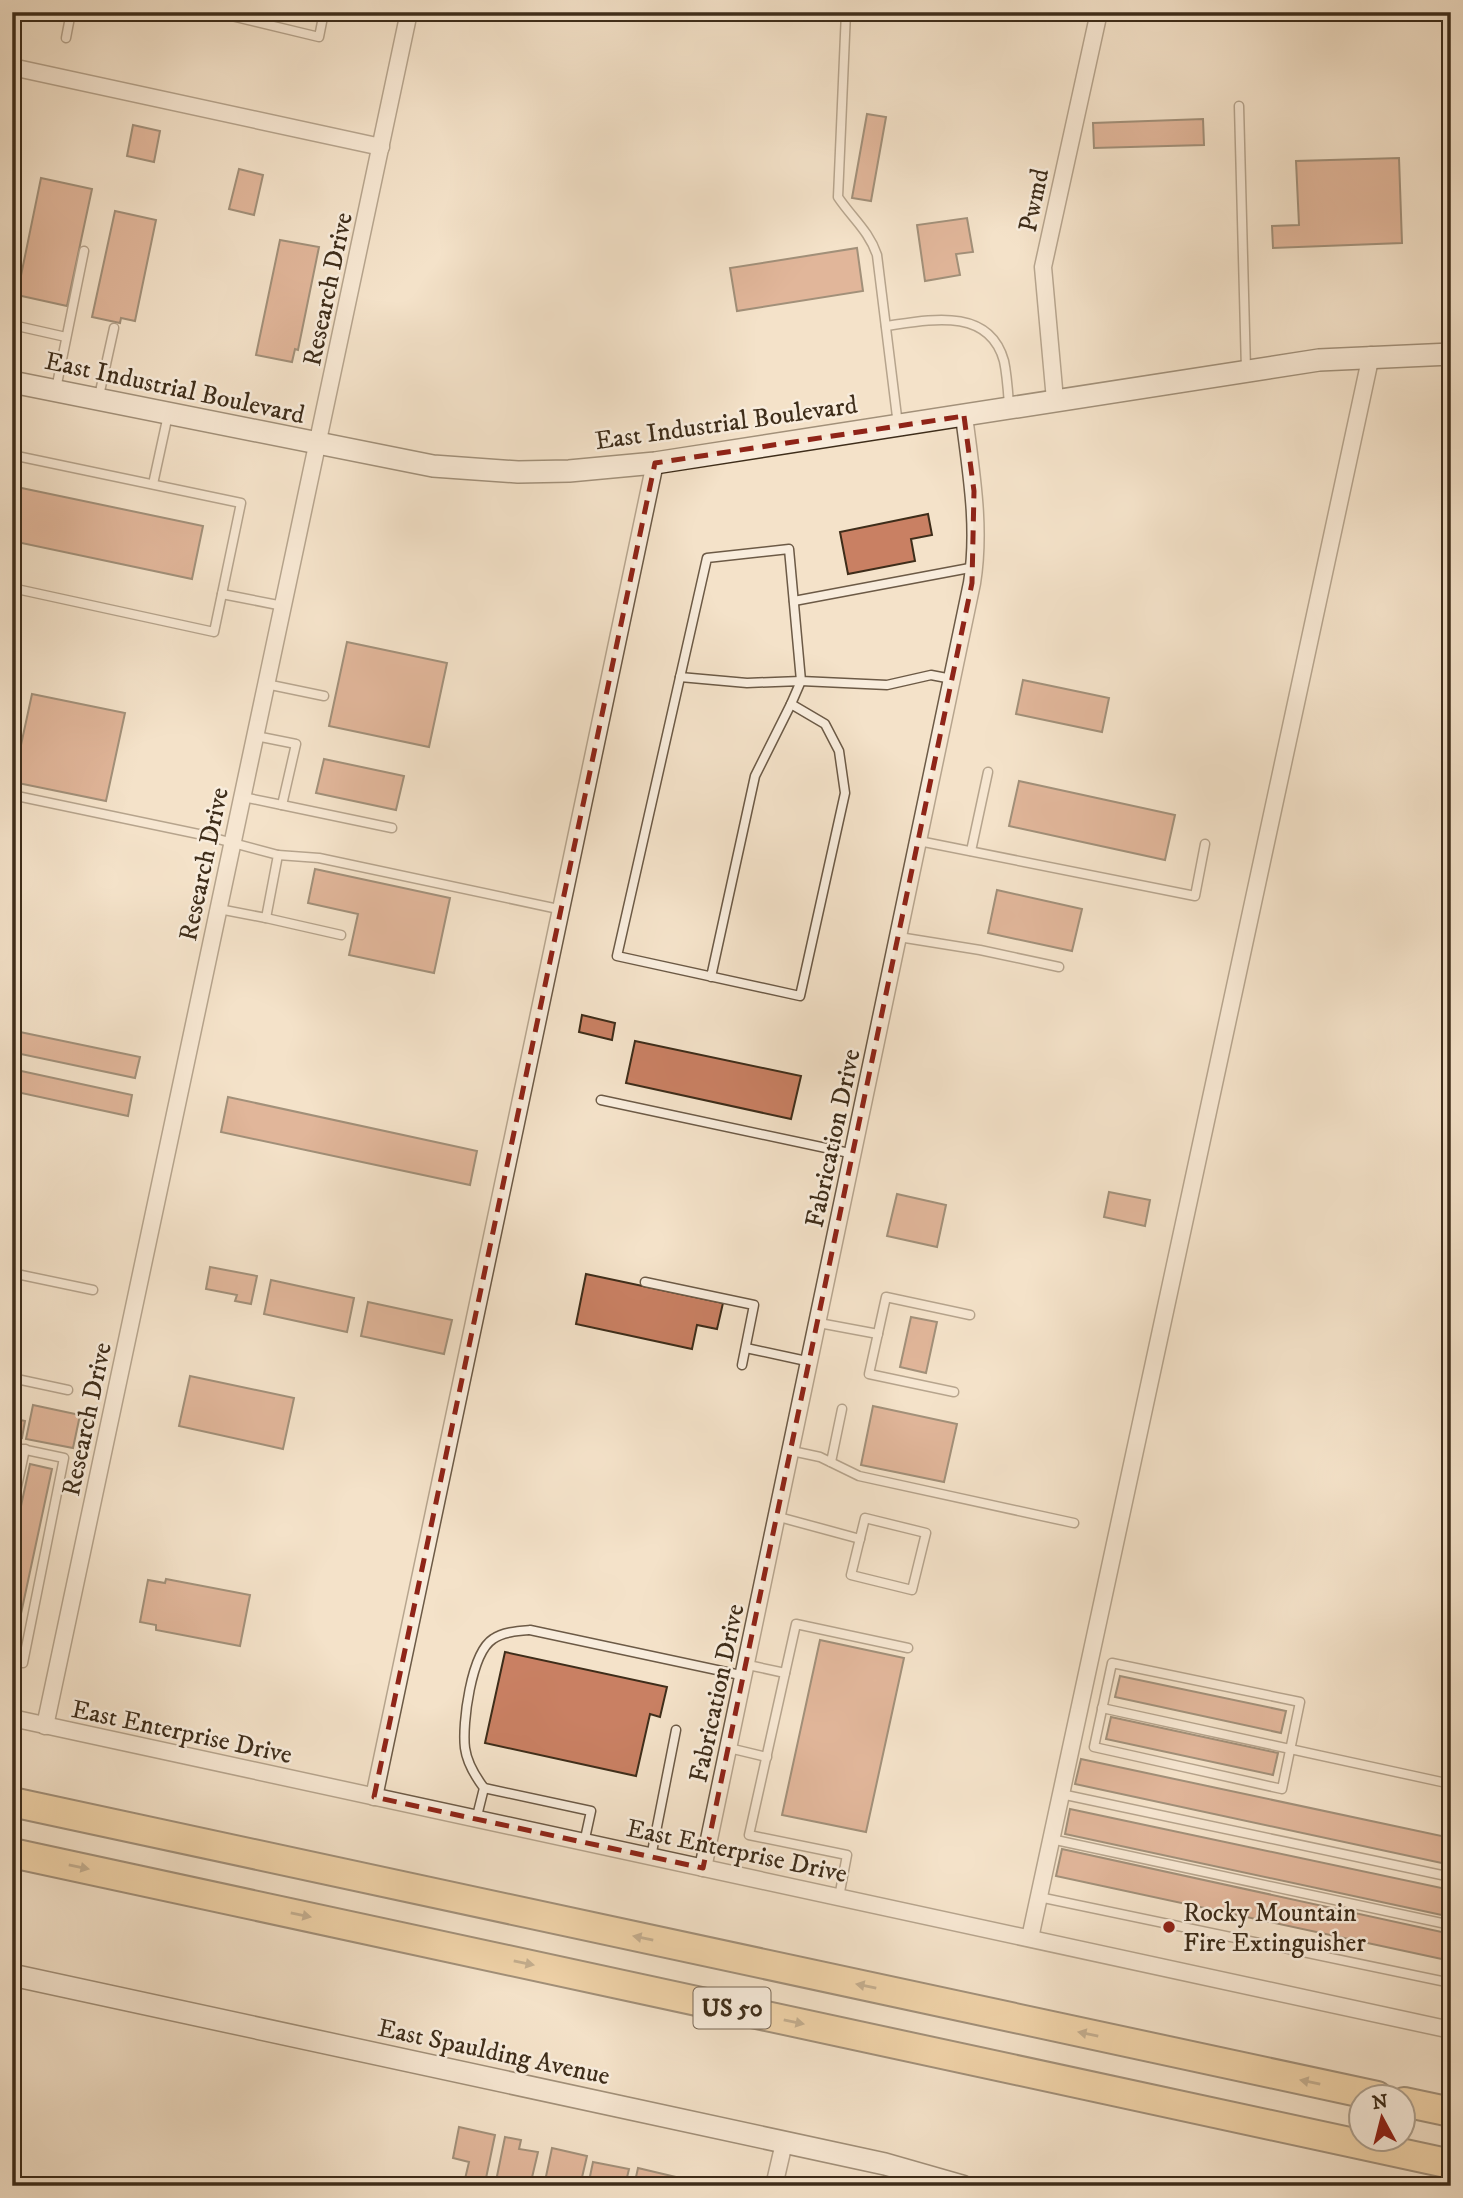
<svg xmlns="http://www.w3.org/2000/svg" width="1463" height="2198" viewBox="0 0 1463 2198" font-family="'IM FELL DW Pica',serif">
<style>
.building{fill:#c98063;stroke:#3e2d1a;stroke-width:2}
.lines{fill:none;stroke-linecap:round;stroke-linejoin:round}
.lane-casing{stroke:#6c5a46;stroke-width:11}
.street-casing{stroke:#6c5a46;stroke-width:19}
.secondary-casing{stroke:#3e2d1a;stroke-width:24}
.highway-casing{stroke:#3e2d1a;stroke-width:32}
.lane{stroke:#f8ecdc;stroke-width:8}
.street{stroke:#f8ecdc;stroke-width:16}
.secondary{stroke:#f8ecdc;stroke-width:21}
.highway{stroke:#eac184;stroke-width:28}
.oneway{fill:#8b704a}
.marked{fill:none;stroke:#8f2418;stroke-width:5;stroke-dasharray:14 9;stroke-linejoin:round}
.poi-dot{fill:#8f2418;stroke:#f8ecdc;stroke-width:2.5}
.labels{text-anchor:middle;stroke-width:5;stroke-linejoin:round;paint-order:stroke}
.shield{fill:#f8ecdc;stroke:#766654;stroke-width:2}
.shield-label{font-size:24px;font-weight:bold;fill:#3e2d1a}
.street-label{font-size:26px;fill:#3e2d1a;stroke:#f8ecdc}
.poi-label{font-size:26px;fill:#3e2d1a;stroke:#f8ecdc;text-anchor:start}
</style>
<rect width="100%" height="100%" fill="#f4e2c9"/>
<filter id="stains"><feTurbulence type="fractalNoise" baseFrequency=".00286" numOctaves="4"/><feColorMatrix values="0 0 0 0 .2 0 0 0 0 .09 0 0 0 0 .02 0 0 0 .5 -.17"/></filter>
<radialGradient id="worn" r=".72"><stop offset=".6" stop-color="#630" stop-opacity="0"/><stop offset="1" stop-color="#630" stop-opacity=".3"/></radialGradient>
<!-- building -->
<g class="building">
<polygon points="867,114 886,117 871,201 852,198"/>
<polygon points="1203,119 1204,145 1094,148 1093,123"/>
<polygon points="133,125 160,131 154,162 127,156"/>
<polygon points="1399,158 1402,243 1273,248 1272,226 1299,225 1296,161"/>
<polygon points="239,169 263,175 254,215 229,209"/>
<polygon points="41,178 92,189 67,306 17,295"/>
<polygon points="115,211 156,220 135,321 121,318 120,323 92,317"/>
<polygon points="967,218 973,252 956,254 960,275 925,281 917,225"/>
<polygon points="280,240 319,247 298,350 295,349 292,362 256,355"/>
<polygon points="857,248 863,291 737,311 730,268"/>
<polygon points="12,486 203,526 192,579 12,541"/>
<polygon points="928,514 932,535 911,539 915,561 848,574 840,532"/>
<polygon points="347,642 447,663 429,747 329,726"/>
<polygon points="1023,680 1109,698 1102,732 1016,714"/>
<polygon points="32,694 125,713 106,801 13,782"/>
<polygon points="324,759 404,776 396,810 316,793"/>
<polygon points="1019,781 1175,815 1165,860 1009,826"/>
<polygon points="315,869 450,898 434,973 349,955 358,914 308,903"/>
<polygon points="997,890 1082,909 1072,951 988,933"/>
<polygon points="582,1015 615,1023 612,1040 579,1032"/>
<polygon points="20,1032 140,1057 135,1078 16,1053"/>
<polygon points="635,1041 801,1076 791,1119 626,1083"/>
<polygon points="12,1069 132,1095 128,1116 12,1091"/>
<polygon points="228,1097 477,1151 470,1185 221,1132"/>
<polygon points="1109,1192 1150,1200 1145,1226 1104,1217"/>
<polygon points="897,1194 946,1205 937,1247 887,1236"/>
<polygon points="210,1267 257,1276 251,1304 235,1301 237,1295 206,1289"/>
<polygon points="586,1274 723,1303 717,1329 697,1325 692,1349 576,1324"/>
<polygon points="271,1280 354,1298 347,1332 264,1314"/>
<polygon points="368,1302 452,1320 444,1354 361,1336"/>
<polygon points="911,1317 937,1322 926,1373 900,1367"/>
<polygon points="190,1376 294,1398 283,1449 179,1426"/>
<polygon points="33,1405 80,1415 73,1448 26,1439"/>
<polygon points="873,1406 957,1424 944,1482 861,1465"/>
<polygon points="12,1418 25,1421 22,1438 12,1436"/>
<polygon points="30,1464 52,1469 13,1651 12,1548"/>
<polygon points="166,1579 250,1595 240,1646 156,1630 156,1625 140,1622 148,1580 165,1583"/>
<polygon points="820,1640 904,1658 866,1832 782,1815"/>
<polygon points="505,1652 667,1687 660,1717 650,1714 636,1776 485,1743"/>
<polygon points="1120,1676 1286,1711 1281,1733 1115,1697"/>
<polygon points="1111,1717 1278,1753 1273,1775 1106,1739"/>
<polygon points="1081,1759 1451,1838 1451,1865 1075,1784"/>
<polygon points="1070,1809 1451,1890 1451,1917 1065,1834"/>
<polygon points="1062,1849 1451,1934 1451,1961 1056,1876"/>
<polygon points="459,2127 495,2135 485,2183 465,2179 469,2162 453,2158"/>
<polygon points="505,2137 521,2140 519,2149 538,2152 530,2186 495,2186"/>
<polygon points="552,2148 587,2156 580,2186 544,2186"/>
<polygon points="593,2162 629,2169 625,2186 588,2186"/>
<polygon points="638,2168 676,2177 674,2186 634,2186"/>
<polygon points="685,2178 721,2186 683,2186"/>
</g>
<g class="lines">
<!-- lane casing -->
<g class="lane-casing">
<g id="lane">
<polyline points="215,12 319,37 324,12"/>
<path d="M846,12L838,197C852,218 869,231 877,255L898,425"/>
<polyline points="66,38 71,12"/>
<polyline points="1239,106 1246,370"/>
<polyline points="17,326 66,337"/>
<path d="M886,326C928,320 989,306 1004,361C1007,375 1008,391 1009,405"/>
<polyline points="56,389 84,251"/>
<polyline points="99,396 114,328"/>
<polyline points="12,455 241,503 214,632 12,588"/>
<polyline points="153,484 168,415"/>
<polyline points="222,594 283,606"/>
<polyline points="794,601 975,567"/>
<polyline points="680,677 747,683 801,681 791,704"/>
<polyline points="266,684 324,696"/>
<polyline points="12,795 203,835 278,855 266,918 219,909"/>
<polyline points="243,797 282,805 296,744 256,736"/>
<polyline points="282,805 392,828"/>
<polyline points="919,841 1195,896 1205,844"/>
<polyline points="971,851 988,772"/>
<polyline points="278,855 319,858 563,910"/>
<polyline points="266,918 341,935"/>
<polyline points="899,937 980,950 1059,967"/>
<polyline points="711,977 755,776 791,704 825,724 839,751 845,793 800,996 617,956 707,558 789,549 801,681 887,685 931,675 952,679"/>
<polyline points="601,1100 854,1154"/>
<polyline points="12,1273 93,1290"/>
<polyline points="645,1282 754,1305 742,1365"/>
<polyline points="819,1323 878,1334"/>
<polyline points="746,1348 811,1362"/>
<polyline points="12,1378 68,1390"/>
<polyline points="954,1392 869,1374 886,1297 970,1315"/>
<polyline points="12,1447 64,1458 23,1663 12,1661"/>
<polyline points="792,1451 820,1457 859,1476 1074,1523"/>
<polyline points="831,1462 842,1409"/>
<polyline points="12,1510 25,1449"/>
<polyline points="779,1517 860,1539"/>
<polygon points="865,1518 926,1533 912,1590 851,1575"/>
<polygon points="1112,1663 1300,1702 1282,1789 1094,1747"/>
<polyline points="748,1665 785,1673"/>
<polyline points="1102,1708 1451,1784"/>
<polyline points="729,1748 767,1757"/>
<polyline points="484,1788 591,1811 584,1843"/>
<polyline points="1061,1794 1451,1877"/>
<path d="M476,1820L484,1788C475,1776 467,1763 465,1748C462,1724 471,1653 493,1639C503,1632 518,1631 530,1630L745,1676"/>
<polyline points="1051,1839 1451,1925"/>
<polyline points="651,1857 676,1730"/>
<polyline points="839,1897 847,1855 749,1835 796,1624 908,1648"/>
<polyline points="1039,1897 1451,1983"/>
</g>
</g>
<!-- street casing -->
<g class="street-casing">
<g id="street">
<polyline points="12,67 381,147"/>
<polyline points="1055,400 1043,267 1099,12"/>
<polyline points="12,1718 1451,2030"/>
<polyline points="45,1726 409,12"/>
<polyline points="374,1797 655,463"/>
<path d="M703,1868L972,583C981,527 971,472 964,416"/>
<polyline points="1030,1938 1371,355"/>
<polyline points="774,2186 784,2143"/>
</g>
</g>
<!-- secondary casing -->
<g class="secondary-casing">
<g id="secondary">
<polyline points="12,382 433,466 518,472 569,471 655,463 1319,360 1451,354"/>
<polyline points="12,1975 885,2164 962,2186"/>
</g>
</g>
<!-- highway casing -->
<g class="highway-casing">
<g id="highway">
<polyline points="12,1802 1377,2096"/>
<polyline points="12,1853 1451,2164"/>
<polyline points="1404,2102 1451,2112"/>
</g>
</g>
<!-- lane -->
<use href="#lane" class="lane"/>
<!-- street -->
<use href="#street" class="street"/>
<!-- secondary -->
<use href="#secondary" class="secondary"/>
<!-- highway -->
<use href="#highway" class="highway"/>
</g>
<!-- one-way arrows -->
<defs><path id="oneway-solid" d="M-6-.8H1V-3.2L6.5 0L1 3.2V.8H-6Z" transform="scale(1.75)"/></defs>
<g class="oneway">
<use href="#oneway-solid" transform="translate(79 1867) rotate(12)"/>
<use href="#oneway-solid" transform="translate(301 1915) rotate(12)"/>
<use href="#oneway-solid" transform="translate(643 1938) rotate(-168)"/>
<use href="#oneway-solid" transform="translate(524 1963) rotate(12)"/>
<use href="#oneway-solid" transform="translate(866 1986) rotate(-168)"/>
<use href="#oneway-solid" transform="translate(794 2022) rotate(12)"/>
<use href="#oneway-solid" transform="translate(1088 2034) rotate(-168)"/>
<use href="#oneway-solid" transform="translate(1310 2082) rotate(-168)"/>
</g>
<!-- marked area -->
<path d="M0 0H1463V2198H0ZM964,416L974,491L972,583L703,1868L374,1797L655,463Z" fill="#f4e2c9" fill-opacity=".55" fill-rule="evenodd"/>
<path class="marked" d="M964,416L974,491L972,583L703,1868L374,1797L655,463Z"/>
<!-- markers -->
<circle class="poi-dot" cx="1169" cy="1927" r="7"/>
<g class="labels">
<!-- shield labels -->
<rect class="shield" x="693.5" y="1987.5" width="77" height="41" rx="5"/>
<g class="shield-label">
<text x="732" y="2016">US 50</text>
</g>
<!-- street labels -->
<g class="street-label">
<text transform="translate(1033 200) rotate(-78)" y="9">Pwmd</text>
<text transform="translate(327 289) rotate(-78)" y="9">Research Drive</text>
<text transform="translate(175 387) rotate(12)" y="9">East Industrial Boulevard</text>
<text transform="translate(726 422) rotate(-8)" y="9">East Industrial Boulevard</text>
<text transform="translate(203 864) rotate(-78)" y="9">Research Drive</text>
<text transform="translate(832 1138) rotate(-78)" y="9">Fabrication Drive</text>
<text transform="translate(86 1419) rotate(-78)" y="9">Research Drive</text>
<text transform="translate(716 1693) rotate(-78)" y="9">Fabrication Drive</text>
<text transform="translate(182 1731) rotate(12)" y="9">East Enterprise Drive</text>
<text transform="translate(737 1850) rotate(12)" y="9">East Enterprise Drive</text>
<text transform="translate(494 2051) rotate(12)" y="9">East Spaulding Avenue</text>
</g>
<!-- poi labels -->
<g class="poi-label">
<text x="1183" y="1921">Rocky Mountain<tspan x="1183" dy="30">Fire Extinguisher</tspan></text>
</g>
</g>
<!-- margin -->
<rect width="1463" height="2198" fill="none" stroke="#f4e2c9" stroke-width="42"/>
<rect x="14" y="14" width="1435" height="2170" fill="none" stroke="#3e2d1a" stroke-width="3.5"/>
<rect x="21" y="21" width="1421" height="2156" fill="none" stroke="#3e2d1a" stroke-width="2"/>
<!-- north arrow -->
<g transform="translate(1382 2118) rotate(353)"><circle r="33" fill="#f8ecdc" stroke="#aea08e" stroke-width="2"/>
<path d="M0-5L12 26L0 18L-12 26Z" fill="#8f2418"/>
<text y="-10" font-size="19" font-weight="bold" text-anchor="middle" fill="#3e2d1a">N</text>
</g>
<rect width="100%" height="100%" filter="url(#stains)"/>
<rect width="100%" height="100%" fill="url(#worn)"/>
</svg>
